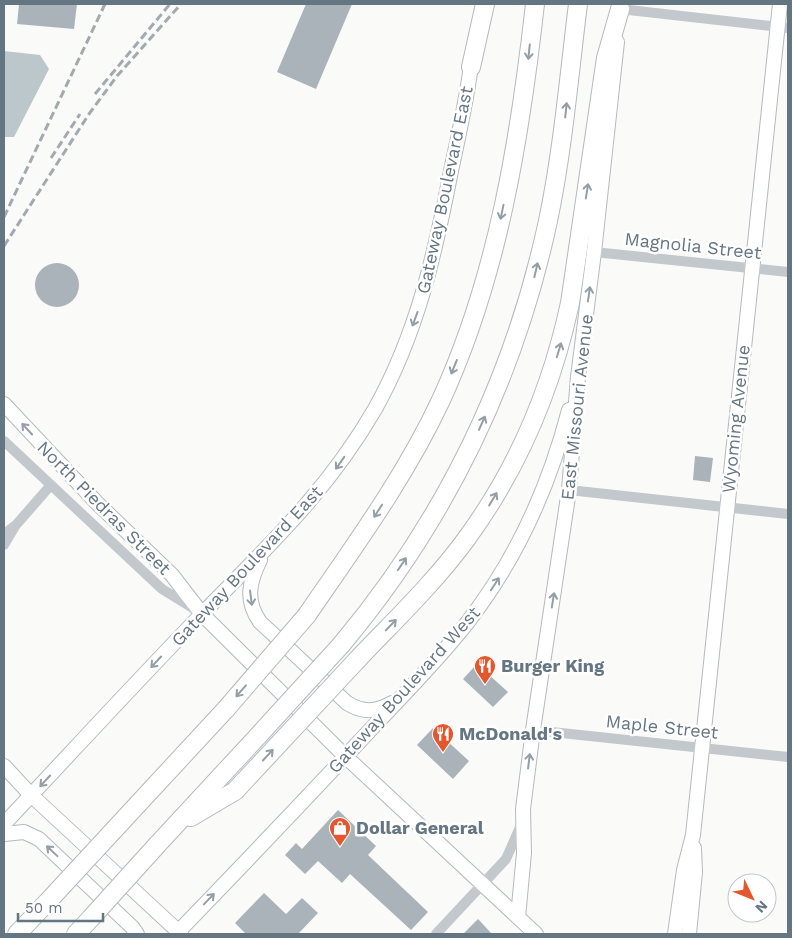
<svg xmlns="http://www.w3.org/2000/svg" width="792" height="938" viewBox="0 0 792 938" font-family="'Work Sans',sans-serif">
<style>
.water{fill:#bbc7cb}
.building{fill:#aab3b9}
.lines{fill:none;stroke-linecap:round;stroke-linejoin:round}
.secondary-casing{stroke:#b3babf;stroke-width:16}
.highway-casing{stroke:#b4b9bd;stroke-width:20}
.street{stroke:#c3c8cc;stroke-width:10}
.secondary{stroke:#fff;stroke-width:14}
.highway{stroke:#fff;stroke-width:18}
.rail{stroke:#a2aab0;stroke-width:3;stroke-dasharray:8 4;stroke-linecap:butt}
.highway-bridge-casing{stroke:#b4b9bd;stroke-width:20;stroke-linecap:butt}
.highway-bridge{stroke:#fff;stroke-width:18}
.oneway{stroke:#939fa8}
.labels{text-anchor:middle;stroke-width:5;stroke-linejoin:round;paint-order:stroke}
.street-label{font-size:18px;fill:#657683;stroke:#fff}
.poi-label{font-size:18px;font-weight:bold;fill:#657683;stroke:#fff;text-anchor:start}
</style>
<rect width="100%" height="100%" fill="#fafaf8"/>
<!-- water -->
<polygon class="water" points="4,51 40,55 49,69 14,137 4,137"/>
<!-- building -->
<g class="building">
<polygon points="19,4 77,4 74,29 17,24"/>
<polygon points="306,4 352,4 316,89 277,72"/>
<circle cx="57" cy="285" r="22"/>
<polygon points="695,456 713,458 710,482 693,480"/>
<polygon points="477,664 508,692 493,707 463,679"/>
<polygon points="433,728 469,761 453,779 417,745"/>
<polygon points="338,810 376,846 368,855 428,912 411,930 350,874 342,883 318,861 305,874 285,855 296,843 302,849"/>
<polygon points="264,893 286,914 302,898 318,913 298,934 246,934 235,923"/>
<polygon points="478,919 492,934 463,934"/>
</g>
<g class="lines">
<!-- secondary casing -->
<g class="secondary-casing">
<g id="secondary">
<polyline points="4,404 97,503 172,575 202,614 345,756 536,934"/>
<path d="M260,560C249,582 245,601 260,622L347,703C363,713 376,712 392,703"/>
<polyline points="4,766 31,795 181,934"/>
<path d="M4,824C70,754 135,683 202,614C268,546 327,492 375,409C417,334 435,254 451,171C459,133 468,95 472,57"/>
<polyline points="4,834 24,832 39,839 132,927 137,934"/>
<polyline points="518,917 524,853 523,809 533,730 569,490 578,377 594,252 617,42"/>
<path d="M176,934C237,871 298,807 358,743C395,703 434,665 467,623C516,560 549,487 569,410"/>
<polyline points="675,934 684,870 693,835 780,4"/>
<polyline points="689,934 695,872 694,848"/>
</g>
</g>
<!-- highway casing -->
<g class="highway-casing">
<g id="highway">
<polyline points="471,67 485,4"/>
<path d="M307,615C355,545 405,477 441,400C498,276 520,138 535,4"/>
<path d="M341,645C445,521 514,379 548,221C563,149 569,76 578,4"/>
<path d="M357,660C395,620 435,582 467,538C518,468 552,387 570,303L606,58L620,9"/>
<polyline points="138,804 226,709"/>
<polyline points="191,817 235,791"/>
<polyline points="157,845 258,736"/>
<polyline points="17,934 52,897"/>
<polyline points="76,934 91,918"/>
</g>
</g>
<!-- street -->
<g class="street">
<polyline points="620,9 788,28"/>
<polyline points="594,252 788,272"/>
<polyline points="4,441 162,589 196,610"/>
<polyline points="569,490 788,514"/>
<polyline points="4,534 16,525 50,486"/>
<polyline points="4,545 14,528"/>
<polyline points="533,730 788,757"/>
<polyline points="436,934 506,859 521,825"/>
</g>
<!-- secondary -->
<use href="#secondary" class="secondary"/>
<!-- highway -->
<use href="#highway" class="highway"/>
<!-- rail -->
<g class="rail">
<polyline points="95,94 170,4"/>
<polyline points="51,158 80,114"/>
<polyline points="4,217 105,4"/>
<polyline points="4,246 89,114 117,76 181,4"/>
</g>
<!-- highway-bridge casing -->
<g class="highway-bridge-casing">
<g id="highway-bridge">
<polyline points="226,709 307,615"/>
<polyline points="258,736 341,645"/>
<polyline points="235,791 357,660"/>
<polyline points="52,897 138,804"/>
<polyline points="91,918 157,845"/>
</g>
</g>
<!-- highway-bridge -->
<use href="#highway-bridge" class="highway-bridge"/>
</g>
<!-- one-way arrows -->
<defs><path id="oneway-shaft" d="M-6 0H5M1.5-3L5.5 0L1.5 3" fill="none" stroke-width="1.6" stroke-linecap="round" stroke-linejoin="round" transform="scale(1.25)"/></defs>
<g class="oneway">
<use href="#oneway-shaft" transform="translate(529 52) rotate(96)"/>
<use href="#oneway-shaft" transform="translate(566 110) rotate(-84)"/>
<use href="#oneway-shaft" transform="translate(587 191) rotate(-81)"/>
<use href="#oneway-shaft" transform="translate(502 212) rotate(102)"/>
<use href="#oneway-shaft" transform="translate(536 270) rotate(-77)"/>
<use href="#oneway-shaft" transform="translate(589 294) rotate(-82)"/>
<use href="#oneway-shaft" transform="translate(415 319) rotate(110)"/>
<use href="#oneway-shaft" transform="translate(559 350) rotate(-73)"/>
<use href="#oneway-shaft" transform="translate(454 367) rotate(112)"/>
<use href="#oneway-shaft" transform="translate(482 423) rotate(-66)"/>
<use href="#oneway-shaft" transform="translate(27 429) rotate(-133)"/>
<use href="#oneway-shaft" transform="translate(340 463) rotate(125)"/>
<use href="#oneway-shaft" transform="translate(493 499) rotate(-59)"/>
<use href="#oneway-shaft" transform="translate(378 511) rotate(123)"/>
<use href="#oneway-shaft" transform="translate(402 564) rotate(-56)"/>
<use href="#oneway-shaft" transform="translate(495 584) rotate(-57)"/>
<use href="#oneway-shaft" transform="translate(251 598) rotate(83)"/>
<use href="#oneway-shaft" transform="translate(553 600) rotate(-81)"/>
<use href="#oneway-shaft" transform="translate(391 625) rotate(-46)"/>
<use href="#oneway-shaft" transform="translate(156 662) rotate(133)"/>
<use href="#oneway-shaft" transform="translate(241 691) rotate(131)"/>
<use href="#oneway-shaft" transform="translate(268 755) rotate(-47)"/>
<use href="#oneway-shaft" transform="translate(529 761) rotate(-83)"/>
<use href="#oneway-shaft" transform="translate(45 781) rotate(133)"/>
<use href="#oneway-shaft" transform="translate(52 851) rotate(-137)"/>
<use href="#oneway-shaft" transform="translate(209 899) rotate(-46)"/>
</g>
<!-- icons -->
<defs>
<g id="restaurant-pin" transform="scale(1.125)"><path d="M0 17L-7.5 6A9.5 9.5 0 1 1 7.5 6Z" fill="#e4572e" stroke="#fff"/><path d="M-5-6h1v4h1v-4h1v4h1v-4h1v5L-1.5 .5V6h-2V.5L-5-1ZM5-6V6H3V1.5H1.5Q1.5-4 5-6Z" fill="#fff"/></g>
<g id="shop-pin" transform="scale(1.125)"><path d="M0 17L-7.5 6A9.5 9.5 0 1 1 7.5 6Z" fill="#e4572e" stroke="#fff"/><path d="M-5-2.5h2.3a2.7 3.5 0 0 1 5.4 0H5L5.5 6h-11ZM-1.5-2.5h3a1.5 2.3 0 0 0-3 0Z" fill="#fff"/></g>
</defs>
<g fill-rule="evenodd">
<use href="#restaurant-pin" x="485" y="666"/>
<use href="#restaurant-pin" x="443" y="734"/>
<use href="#shop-pin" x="340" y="828"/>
</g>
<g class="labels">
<!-- street labels -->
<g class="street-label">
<text transform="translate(445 190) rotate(-78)" y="6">Gateway Boulevard East</text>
<text transform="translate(693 246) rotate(6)" y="6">Magnolia Street</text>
<text transform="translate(577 407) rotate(-84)" y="6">East Missouri Avenue</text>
<text transform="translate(736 419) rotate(-84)" y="6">Wyoming Avenue</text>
<text transform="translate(104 508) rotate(45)" y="6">North Piedras Street</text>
<text transform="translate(247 566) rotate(-47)" y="6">Gateway Boulevard East</text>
<text transform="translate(404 690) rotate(-48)" y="6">Gateway Boulevard West</text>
<text transform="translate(662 727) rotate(6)" y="6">Maple Street</text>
</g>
<!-- poi labels -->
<g class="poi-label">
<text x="501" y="672">Burger King</text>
<text x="459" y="740">McDonald's</text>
<text x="356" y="834">Dollar General</text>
</g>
</g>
<!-- border -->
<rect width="792" height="938" fill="none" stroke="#657683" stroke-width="10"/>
<!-- north arrow -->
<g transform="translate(752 898) rotate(133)"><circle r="24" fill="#ffffff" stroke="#c1c8cd"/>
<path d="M0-4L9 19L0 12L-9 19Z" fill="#e4572e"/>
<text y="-8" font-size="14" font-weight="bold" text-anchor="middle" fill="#657683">N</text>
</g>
<!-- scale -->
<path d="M18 913v8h85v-8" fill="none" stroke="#657683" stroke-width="2.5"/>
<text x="25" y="913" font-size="15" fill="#657683" stroke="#ffffff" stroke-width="4" paint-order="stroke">50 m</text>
</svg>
